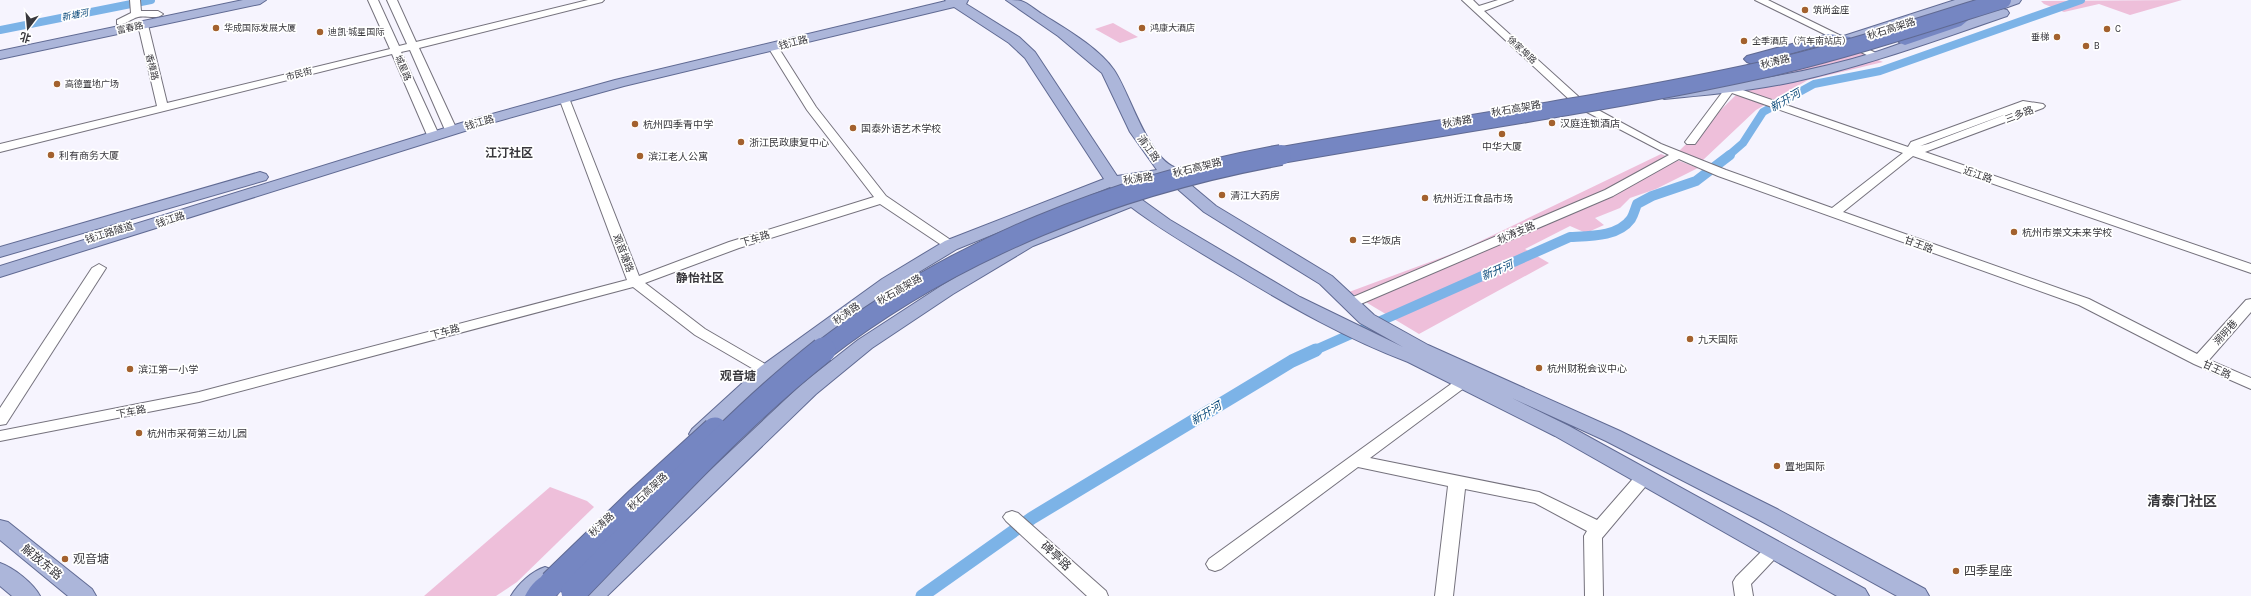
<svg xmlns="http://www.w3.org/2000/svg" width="2251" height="596" viewBox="0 0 2251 596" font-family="Roboto,'Noto Sans SC',sans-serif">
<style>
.green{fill:#eebfda}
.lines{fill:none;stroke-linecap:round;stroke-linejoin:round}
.canal-far2{stroke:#7cb3e7;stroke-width:8}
.canal-far1{stroke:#7cb3e7;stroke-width:10}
.canal{stroke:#7cb3e7;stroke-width:13}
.minor-casing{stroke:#75727d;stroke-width:2}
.major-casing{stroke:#606a93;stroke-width:2}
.highway-casing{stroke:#606a93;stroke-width:2}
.minor{fill:#fff;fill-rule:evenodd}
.major{fill:#acb6da;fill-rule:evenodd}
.highway{fill:#7586c2;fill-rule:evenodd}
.highway-bridge-far2-casing{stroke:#606a93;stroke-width:18;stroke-linecap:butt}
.highway-bridge-far1-casing{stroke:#606a93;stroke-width:22;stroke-linecap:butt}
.highway-bridge-casing{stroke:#606a93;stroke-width:27;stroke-linecap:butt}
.highway-bridge-far2{stroke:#7586c2;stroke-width:16}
.highway-bridge-far1{stroke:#7586c2;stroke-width:20}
.highway-bridge{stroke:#7586c2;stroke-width:25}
.poi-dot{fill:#a3612e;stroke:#fff;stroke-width:1.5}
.labels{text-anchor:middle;stroke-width:3.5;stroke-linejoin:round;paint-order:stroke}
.far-poi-label{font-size:9px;fill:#38373c;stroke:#fff;text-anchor:start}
.far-water-label{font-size:9px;font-style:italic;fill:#0c4b7b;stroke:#fff}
.far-street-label{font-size:9px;fill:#38373c;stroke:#fff}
.street-label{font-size:10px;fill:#38373c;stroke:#fff}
.poi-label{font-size:10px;fill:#38373c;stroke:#fff;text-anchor:start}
.water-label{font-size:11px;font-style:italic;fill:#0c4b7b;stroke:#fff}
.quarter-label{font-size:12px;font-weight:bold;fill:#38373c;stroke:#fff}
.near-street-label{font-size:12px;fill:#38373c;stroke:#fff}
.near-poi-label{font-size:12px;fill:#38373c;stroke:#fff;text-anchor:start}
.near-quarter-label{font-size:14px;font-weight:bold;fill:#38373c;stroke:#fff}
</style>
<rect width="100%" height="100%" fill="#f6f4fe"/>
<!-- green -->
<g class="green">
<polygon points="2182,0 2130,15 2099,4 2064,12 2044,4 2041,1"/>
<polygon points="1113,23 1138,37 1120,43 1095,29"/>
<polygon points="1854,50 1883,62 1808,80 1756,110 1702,161 1678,152 1737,94 1760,77"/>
<polygon points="1661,154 1698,168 1656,189 1630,198 1620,208 1595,218 1604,225 1586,233 1570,226 1525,249 1549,263 1419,334 1349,292 1462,250"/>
<polygon points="550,487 587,501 594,507 517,582 496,596 424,596"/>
</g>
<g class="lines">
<!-- canal-far2 -->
<g class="canal-far2">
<polyline points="0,30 151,0"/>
<polyline points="1728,156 1743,143 1763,112 1814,84 1880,71 2081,0"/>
</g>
<!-- canal-far1 -->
<path class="canal-far1" d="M1313,351L1570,237C1590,236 1618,237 1631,219C1634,214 1635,209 1637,204L1652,196L1696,181L1730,155"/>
<!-- canal -->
<polyline class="canal" points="922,596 1032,518 1292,361 1316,350"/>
<!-- minor casing -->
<g class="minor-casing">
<g id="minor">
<path d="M130,0H140L141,11H158L163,14C157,20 146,15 138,17C130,19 125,26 117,24V20L131,13Z"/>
<polygon points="368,0 378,0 399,46 407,44 387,0 397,0 416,42 588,0 604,0 602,2 419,48 457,130 455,132 451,133 445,130 410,50 401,52 439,135 437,137 429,137 427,135 392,54 0,152 0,144 157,106 138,25 140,23 143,22 148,25 167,103 390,49"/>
<polygon points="1462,0 1473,0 1479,6 1498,0 1513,0 1484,11 1580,98 1581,100 1580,102 1572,102"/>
<polygon points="1755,0 1768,0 1882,56 1877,59 1873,58"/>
<polygon points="773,44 778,47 816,107 886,196 958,245 956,248 946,248 880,204 739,248 645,283 705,329 772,368 775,371 772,374 762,374 695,335 633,287 199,402 0,441 0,431 199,392 627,280 559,98 560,96 564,95 569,98 639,276 729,242 874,197 807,110 768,47"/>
<path d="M1719,80L1734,87L1908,147L1911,142L2023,101L2043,104L2045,106L2043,108L1925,152L2251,264V273L1913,156L1843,212L2089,299L2197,354L2246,300L2251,299V312L2209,360L2251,378V389L2194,364L2079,305L1718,176L1679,159L1613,196L1356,306L1351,307L1344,303L1346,300L1605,190L1669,155L1581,109L1579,107L1581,105H1589L1661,144L1726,170L1832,208L1903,153L1732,93L1695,144H1687L1685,142L1724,90L1714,83ZM2025,107L1928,144L1920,146Z"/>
<polygon points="99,264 106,268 6,424 0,425 0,408 92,268"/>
<polygon points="1463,377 1468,379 1471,382 1468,385 1370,458 1539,492 1597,520 1638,473 1644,471 1650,473 1652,477 1650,481 1602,538 1603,596 1585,596 1584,536 1587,531 1535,503 1465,489 1453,596 1435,596 1448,486 1358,467 1221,569 1215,571 1209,569 1206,564 1209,559 1458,379"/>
<polygon points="1012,511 1018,513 1106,591 1108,596 1087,596 1006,521 1003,517 1006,513"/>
<polygon points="1774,543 1780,545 1783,550 1751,584 1753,596 1735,596 1733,582 1736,577 1768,545"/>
</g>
</g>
<!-- major casing -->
<g class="major-casing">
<g id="major">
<polygon points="243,0 266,0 260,4 0,59 0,51"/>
<path d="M945,0H968L966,4L1019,37L1035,52L1117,176L1157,170L1130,132L1102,73L1058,36L1006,0C1010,0 1017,0 1021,1C1028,3 1035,10 1042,14C1064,28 1098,47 1114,70C1131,95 1148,161 1179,169L1182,172L1179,175L1216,206L1332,276L1374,315L1428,345L1620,431L1777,509L1925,589L1929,596H1897L1761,521L1606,441L1512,398L1569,426L1865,589L1869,596H1837L1555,436L1408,362C1347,339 1289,306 1233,272C1198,251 1164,232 1131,207L1033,246L953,294L872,348L816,394L607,596H580L584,589L802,384L858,340L941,286L1021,238L1122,199L1110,187L957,249L894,287L774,375L706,439L699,441L692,439L689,434L692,429L760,367L882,279L945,241L1104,179L1025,58L1009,43L954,7L624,86L484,125L0,277V266L474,119L615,80L946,1ZM1165,178L1204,212L1320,284L1360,323L1403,347L1300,297L1170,220L1138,197L1125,184Z"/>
<polygon points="1955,0 1973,0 1971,3 1832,49 1822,49 1820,46 1822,43"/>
<polygon points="2003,0 2021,0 2019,3 1991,13 1987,14 1981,10 1983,7"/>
<path d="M2003,9L2007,10L2009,13L2007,16C1937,40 1866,66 1793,82C1750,91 1707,95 1664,99L1657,95L1664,91C1735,84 1805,74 1873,53C1917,39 1959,20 2003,9Z"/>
<polygon points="260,172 266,174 268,177 266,180 0,257 0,247"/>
<polygon points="0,520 8,522 92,589 96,596 68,596 0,540"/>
<path d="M0,563C14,568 33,583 40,596H12L0,586Z"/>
<path d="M545,567L553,570L557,576L553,582L539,596H511C518,584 532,571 545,567Z"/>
</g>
</g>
<!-- highway casing -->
<g class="highway-casing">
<g id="highway">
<polygon points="1965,13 1972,17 1961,26 1905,45 1900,43 1897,40 1900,37 1951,20"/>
<polygon points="1829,34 1850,37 1853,40 1850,43 1829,43 1752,64 1747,62 1744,59 1747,56"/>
<path d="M552,572L562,575L566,583L556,596H525C531,584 539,576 552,572Z"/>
</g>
</g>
<!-- minor -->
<use href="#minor" class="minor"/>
<!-- major -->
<use href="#major" class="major"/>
<!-- highway -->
<use href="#highway" class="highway"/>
<!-- highway-bridge-far2 casing -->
<g class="highway-bridge-far2-casing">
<path id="highway-bridge-far2" d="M1276,156C1438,127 1602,105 1762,70C1844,51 1923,25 2003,0"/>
</g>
<!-- highway-bridge-far1 casing -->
<g class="highway-bridge-far1-casing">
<path id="highway-bridge-far1" d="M822,351C955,248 1117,185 1281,155"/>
</g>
<!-- highway-bridge casing -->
<g class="highway-bridge-casing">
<g id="highway-bridge">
<polyline points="552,583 638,500 715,430"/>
<path d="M574,592C655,509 732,422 823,350"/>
</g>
</g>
<!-- highway-bridge-far2 -->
<use href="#highway-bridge-far2" class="highway-bridge-far2"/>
<!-- highway-bridge-far1 -->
<use href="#highway-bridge-far1" class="highway-bridge-far1"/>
<!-- highway-bridge -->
<use href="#highway-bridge" class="highway-bridge"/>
</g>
<!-- markers -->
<g class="poi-dot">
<circle cx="1805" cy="10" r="4"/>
<circle cx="216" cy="28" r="4"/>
<circle cx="1142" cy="28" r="4"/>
<circle cx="2107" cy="29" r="4"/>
<circle cx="320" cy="32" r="4"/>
<circle cx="2057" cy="37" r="4"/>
<circle cx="1744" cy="41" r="4"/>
<circle cx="2086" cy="46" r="4"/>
<circle cx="57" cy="84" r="4"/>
<circle cx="1552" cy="123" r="4"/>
<circle cx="635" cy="124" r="4"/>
<circle cx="853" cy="128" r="4"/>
<circle cx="1502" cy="134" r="4"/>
<circle cx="741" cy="142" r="4"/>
<circle cx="51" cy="155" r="4"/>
<circle cx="640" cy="156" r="4"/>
<circle cx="1222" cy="195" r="4"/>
<circle cx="1425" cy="198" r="4"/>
<circle cx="2014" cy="232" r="4"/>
<circle cx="1353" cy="240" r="4"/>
<circle cx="1690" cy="339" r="4"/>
<circle cx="1539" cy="368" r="4"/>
<circle cx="130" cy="369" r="4"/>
<circle cx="139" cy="433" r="4"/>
<circle cx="1777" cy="466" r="4"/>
<circle cx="65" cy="559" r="4"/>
<circle cx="1956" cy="571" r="4"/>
</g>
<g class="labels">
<!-- far-poi labels -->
<g class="far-poi-label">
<text x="1813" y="13">筑尚金座</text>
<text x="224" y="31">华成国际发展大厦</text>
<text x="1150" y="31">鸿康大酒店</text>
<text x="2115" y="32">C</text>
<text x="328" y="35">迪凯·城星国际</text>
<text x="2049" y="40" text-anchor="end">垂梯</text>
<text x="1752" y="44">全季酒店（汽车南站店）</text>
<text x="2094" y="49">B</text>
<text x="65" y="87">高德置地广场</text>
</g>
<!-- far-water labels -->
<g class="far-water-label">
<text transform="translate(75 15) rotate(-11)" y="3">新塘河</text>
</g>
<!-- far-street labels -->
<g class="far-street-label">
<text transform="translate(130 28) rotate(-12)" y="3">富春路</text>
<text transform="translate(1522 50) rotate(43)" y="3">徐家埠路</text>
<text transform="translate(152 67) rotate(76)" y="3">香樟路</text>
<text transform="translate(403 68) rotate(67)" y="3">城星路</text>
<text transform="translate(299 74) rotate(-14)" y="3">市民街</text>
</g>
<!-- street labels -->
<g class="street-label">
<text transform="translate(1891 28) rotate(-18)" y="4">秋石高架路</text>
<text transform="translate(793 42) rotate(-14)" y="4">钱江路</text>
<text transform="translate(1775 61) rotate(-14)" y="4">秋涛路</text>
<text transform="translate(1516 108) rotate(-10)" y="4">秋石高架路</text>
<text transform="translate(2019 114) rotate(-21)" y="4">三多路</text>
<text transform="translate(1457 121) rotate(-10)" y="4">秋涛路</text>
<text transform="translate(479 122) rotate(-16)" y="4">钱江路</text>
<text transform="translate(1149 148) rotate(54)" y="4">清江路</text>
<text transform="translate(1197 167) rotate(-14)" y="4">秋石高架路</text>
<text transform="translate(1978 174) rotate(19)" y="4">近江路</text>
<text transform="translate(1138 178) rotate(-8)" y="4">秋涛路</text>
<text transform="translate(170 219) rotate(-18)" y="4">钱江路</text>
<text transform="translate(109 232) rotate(-17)" y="4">钱江路隧道</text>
<text transform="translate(1516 232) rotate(-23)" y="4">秋涛支路</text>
<text transform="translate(755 238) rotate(-17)" y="4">下车路</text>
<text transform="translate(1919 244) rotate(20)" y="4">甘王路</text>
<text transform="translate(624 253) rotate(69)" y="4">观音塘路</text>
<text transform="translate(899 289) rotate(-30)" y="4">秋石高架路</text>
<text transform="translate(846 313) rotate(-36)" y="4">秋涛路</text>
<text transform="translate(445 331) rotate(-15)" y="4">下车路</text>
<text transform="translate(2225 332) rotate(-48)" y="4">溯明巷</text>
<text transform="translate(2217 369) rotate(24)" y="4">甘王路</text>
<text transform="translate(131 411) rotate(-11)" y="4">下车路</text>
<text transform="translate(647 491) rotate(-43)" y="4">秋石高架路</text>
<text transform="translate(601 524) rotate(-43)" y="4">秋涛路</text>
</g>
<!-- poi labels -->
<g class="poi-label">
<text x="1560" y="127">汉庭连锁酒店</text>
<text x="643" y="128">杭州四季青中学</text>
<text x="861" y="132">国泰外语艺术学校</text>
<text x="749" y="146">浙江民政康复中心</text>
<text x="1502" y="150" text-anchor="middle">中华大厦</text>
<text x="59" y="159">利有商务大厦</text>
<text x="648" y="160">滨江老人公寓</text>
<text x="1230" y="199">清江大药房</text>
<text x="1433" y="202">杭州近江食品市场</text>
<text x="2022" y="236">杭州市崇文未来学校</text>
<text x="1361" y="244">三华饭店</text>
<text x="1698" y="343">九天国际</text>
<text x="1547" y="372">杭州财税会议中心</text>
<text x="138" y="373">滨江第一小学</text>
<text x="147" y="437">杭州市采荷第三幼儿园</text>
<text x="1785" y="470">置地国际</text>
</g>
<!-- water labels -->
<g class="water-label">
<text transform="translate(1785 100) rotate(-30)" y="4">新开河</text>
<text transform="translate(1497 270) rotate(-24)" y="4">新开河</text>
<text transform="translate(1206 413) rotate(-31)" y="4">新开河</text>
</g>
<!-- quarter labels -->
<g class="quarter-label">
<text x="509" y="157">江汀社区</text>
<text x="700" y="282">静怡社区</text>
<text x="738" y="380">观音塘</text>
</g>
<!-- near-street labels -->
<g class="near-street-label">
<text transform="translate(1056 556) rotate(43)" y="4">碑亭路</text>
<text transform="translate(42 562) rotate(39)" y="4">解放东路</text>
</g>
<!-- near-poi labels -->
<g class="near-poi-label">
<text x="73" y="563">观音塘</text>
<text x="1964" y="575">四季星座</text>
</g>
<!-- near-quarter labels -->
<g class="near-quarter-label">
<text x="2182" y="506">清泰门社区</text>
</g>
</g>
<!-- north arrow -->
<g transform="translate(28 28) rotate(196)" stroke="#ffffff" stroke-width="3" paint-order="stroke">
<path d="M0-3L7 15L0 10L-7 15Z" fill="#38373c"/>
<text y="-6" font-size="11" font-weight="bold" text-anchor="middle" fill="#38373c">北</text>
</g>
</svg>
